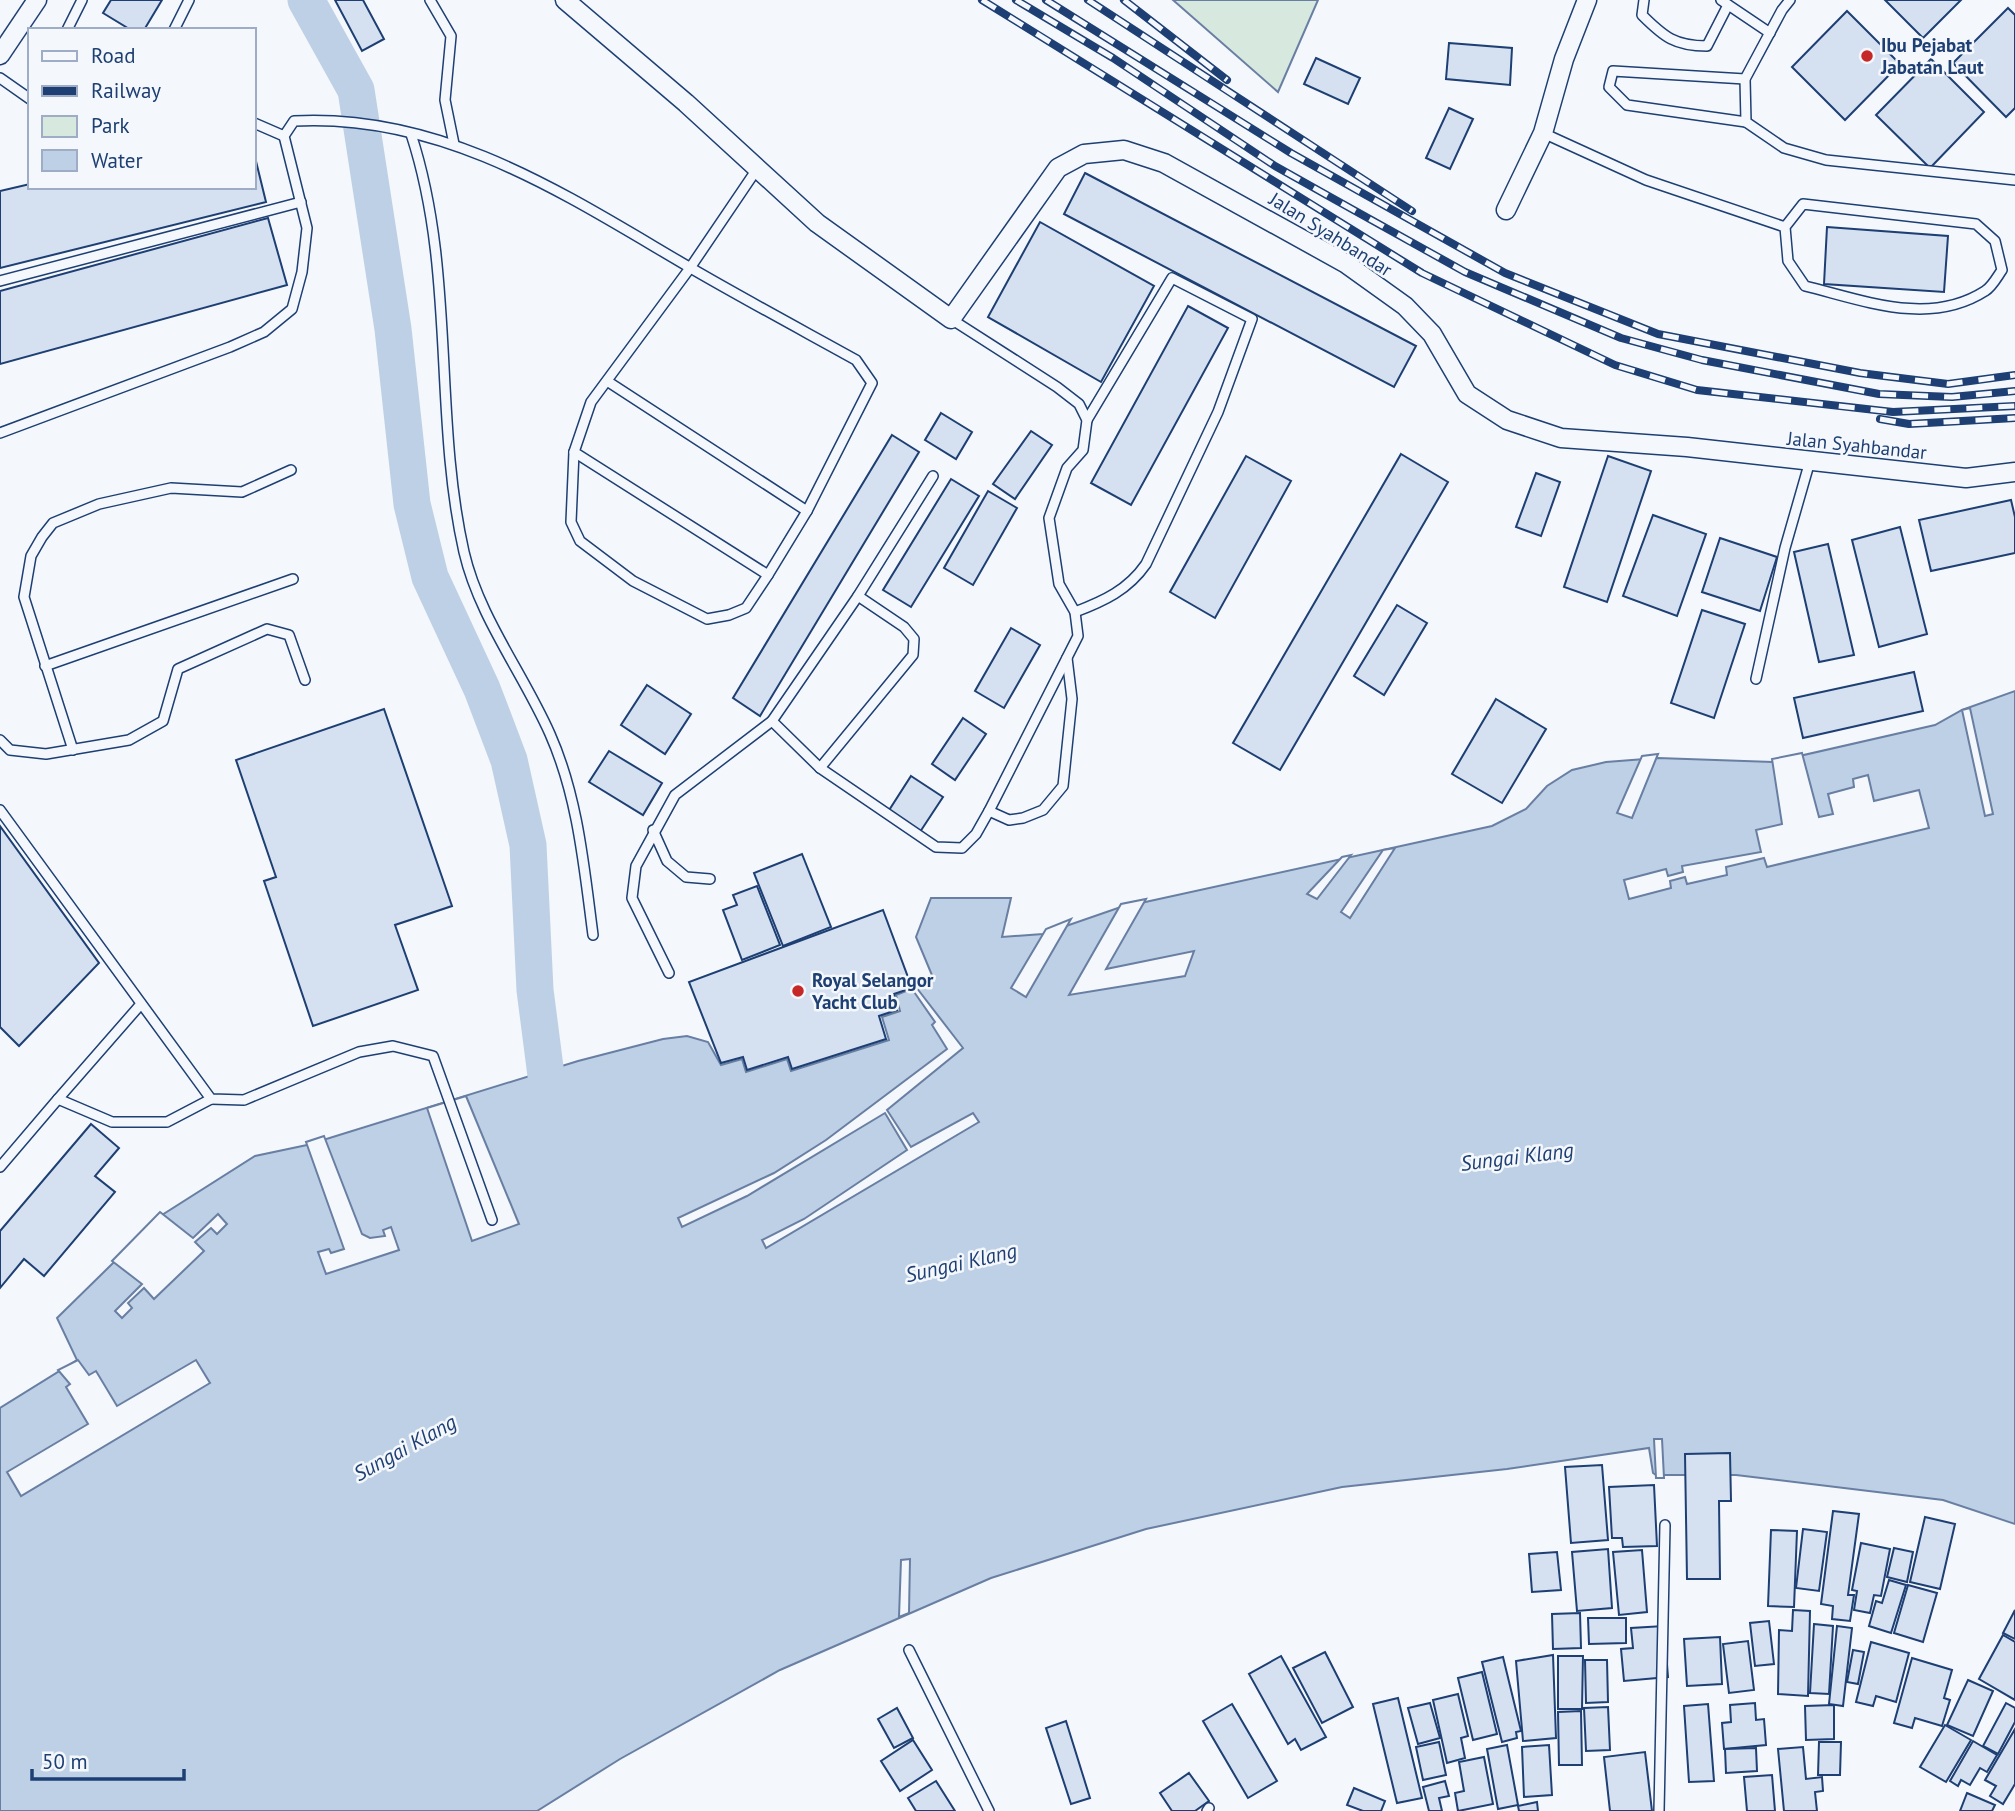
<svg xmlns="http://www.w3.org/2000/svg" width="2015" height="1811" viewBox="0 0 2015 1811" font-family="'PT Sans',sans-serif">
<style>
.green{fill:#d7e8df;stroke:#687fa3;stroke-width:2}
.water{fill:#bed0e5;stroke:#687fa3;stroke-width:2}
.pier{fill:#f4f7fb;stroke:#687fa3;stroke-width:2}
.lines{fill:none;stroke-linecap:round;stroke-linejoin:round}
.river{stroke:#bed0e5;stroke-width:37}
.building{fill:#d5e0f0;stroke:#1d3f73;stroke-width:2}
.service-casing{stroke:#1d3f73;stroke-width:12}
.minor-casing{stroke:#1d3f73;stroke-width:21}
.service{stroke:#f4f7fb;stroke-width:9}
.minor{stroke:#f4f7fb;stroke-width:18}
.rail-casing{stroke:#1d3f73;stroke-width:8}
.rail{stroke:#f4f7fb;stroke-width:5;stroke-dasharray:16;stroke-linecap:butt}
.poi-dot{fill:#c62828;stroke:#f4f7fb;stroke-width:2.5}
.labels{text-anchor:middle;stroke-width:5;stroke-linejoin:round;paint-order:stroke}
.poi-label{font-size:19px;font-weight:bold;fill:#1d3f73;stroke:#f4f7fb;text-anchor:start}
.street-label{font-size:19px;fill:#1d3f73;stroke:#f4f7fb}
.water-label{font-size:21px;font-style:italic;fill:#1d3f73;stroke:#f4f7fb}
</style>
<rect width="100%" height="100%" fill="#f4f7fb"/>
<!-- green -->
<polygon class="green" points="1173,0 1318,0 1278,92"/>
<!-- water -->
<polygon class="water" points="2015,691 2015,1524 1943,1500 1736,1475 1656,1475 1653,1473 1649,1448 1507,1469 1342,1487 1146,1529 991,1578 780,1670 620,1759 537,1811 0,1811 0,1408 77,1360 57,1318 162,1215 255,1156 307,1145 578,1061 663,1039 687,1036 708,1042 721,1065 742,1059 746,1072 787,1059 791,1071 889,1040 882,1017 900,1011 896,995 934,980 916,937 931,898 1011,898 1002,937 1043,934 1118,908 1492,826 1526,809 1547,786 1572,770 1606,762 1658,758 1773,762 1935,725 1962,710"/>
<!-- pier -->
<g class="pier">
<polygon points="1970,708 1993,814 1985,816 1962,710"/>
<polygon points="1802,753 1819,817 1833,814 1828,794 1854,787 1853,779 1868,775 1874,801 1919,790 1929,828 1767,867 1764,858 1726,867 1727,875 1687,884 1685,877 1670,881 1671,888 1629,899 1624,880 1666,869 1668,876 1683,872 1682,866 1761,852 1756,830 1782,824 1772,759"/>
<polygon points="1658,754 1632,818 1617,813 1642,756"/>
<polygon points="1395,848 1350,918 1341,912 1383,850"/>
<polygon points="1351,855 1317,899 1307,894 1342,857"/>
<polygon points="1146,899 1106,969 1194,951 1185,976 1069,995 1121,904"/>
<polygon points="1071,919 1026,997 1011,988 1046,929"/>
<polygon points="916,987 963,1048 887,1110 911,1147 973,1113 979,1122 766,1248 762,1240 804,1219 907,1150 885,1113 747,1196 682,1227 678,1218 774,1173 826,1140 947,1049 932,1025 935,1022 912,989"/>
<polygon points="466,1096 519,1224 472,1241 427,1108"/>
<polygon points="324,1136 362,1234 370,1238 385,1236 383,1230 391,1227 399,1250 326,1274 318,1252 329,1249 331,1253 344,1249 306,1142"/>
<polygon points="160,1212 193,1238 218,1214 227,1224 217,1234 211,1228 195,1242 204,1251 154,1299 144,1288 128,1303 132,1308 122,1318 115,1311 142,1284 112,1261"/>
<polygon points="78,1360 89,1375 96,1371 117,1406 196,1360 210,1383 21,1496 7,1472 88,1424 66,1387 70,1384 58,1370"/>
<polygon points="1654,1439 1662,1439 1664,1478 1656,1478"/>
<polygon points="910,1559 909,1613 899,1617 901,1560"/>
</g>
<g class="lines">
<!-- river -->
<polyline class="river" points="306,0 356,90 393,329 412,504 430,577 482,689 509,760 528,845 535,990 552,1122"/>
</g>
<!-- building -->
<g class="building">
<polygon points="111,0 162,0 144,30 131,30 103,13"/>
<polygon points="335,0 363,0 384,39 362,51"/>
<polygon points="1885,0 1961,0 1923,38"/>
<polygon points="2008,8 2015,15 2015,108 2006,117 1953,63"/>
<polygon points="1847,11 1900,64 1845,120 1792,67"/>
<polygon points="1449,43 1512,48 1510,85 1446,79"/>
<polygon points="1316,58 1360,78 1348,104 1304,84"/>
<polygon points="1931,59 1984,112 1930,168 1876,115"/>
<polygon points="1449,108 1473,119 1450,169 1426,158"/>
<polygon points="254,153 266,202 0,268 0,191 30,184 30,187 254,187"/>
<polygon points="1085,173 1416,346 1394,387 1064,214"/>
<polygon points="268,218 287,285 0,364 0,291"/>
<polygon points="1040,222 1154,286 1101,382 988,317"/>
<polygon points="1827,227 1948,236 1944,292 1824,284"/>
<polygon points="1188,306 1228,328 1131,505 1091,483"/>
<polygon points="941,413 972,432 956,459 925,440"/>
<polygon points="1031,431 1052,445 1015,499 993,484"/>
<polygon points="892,435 919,452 760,716 733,698"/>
<polygon points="1401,454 1448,482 1280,770 1233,743"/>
<polygon points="1246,456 1291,481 1215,618 1170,592"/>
<polygon points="1608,456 1651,471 1607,602 1564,587"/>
<polygon points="1536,473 1560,482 1541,536 1516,527"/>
<polygon points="951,479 979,496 911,607 883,590"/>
<polygon points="988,491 1017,508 973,585 944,568"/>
<polygon points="2011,500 2015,517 2015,553 1931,571 1919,520"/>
<polygon points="1653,515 1706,534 1677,616 1623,596"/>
<polygon points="1900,527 1927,634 1879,647 1852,540"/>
<polygon points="1720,538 1777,557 1760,611 1702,592"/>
<polygon points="1828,544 1854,655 1819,662 1794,552"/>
<polygon points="1397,605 1427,623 1384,695 1354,676"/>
<polygon points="1702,610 1745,624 1714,718 1671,703"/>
<polygon points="1011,628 1040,645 1004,708 975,691"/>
<polygon points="1914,672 1923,711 1803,738 1794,698"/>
<polygon points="647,685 691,714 665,754 621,725"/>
<polygon points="1496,699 1546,729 1502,803 1452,774"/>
<polygon points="384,709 452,906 395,925 418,990 313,1026 264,881 276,877 236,760"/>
<polygon points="963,718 986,734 955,780 932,764"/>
<polygon points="609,751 662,783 643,815 589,782"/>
<polygon points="911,776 943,797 918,835 886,815"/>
<polygon points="0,826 99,963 19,1046 0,1027"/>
<polygon points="802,854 831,927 783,946 754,873"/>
<polygon points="757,886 780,945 742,960 723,910 737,905 733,895"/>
<polygon points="883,910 912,988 894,994 897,1010 879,1016 886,1039 792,1069 788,1057 747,1070 743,1057 721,1063 689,982"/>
<polygon points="91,1124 119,1148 95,1176 115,1192 44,1276 24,1259 0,1288 0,1231"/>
<polygon points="1730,1453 1731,1501 1719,1501 1720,1579 1687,1579 1685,1454"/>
<polygon points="1602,1465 1608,1540 1571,1543 1565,1467"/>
<polygon points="1654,1485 1657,1546 1623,1547 1622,1538 1612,1538 1609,1487"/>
<polygon points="1833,1511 1859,1514 1848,1595 1854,1595 1850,1621 1832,1619 1833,1606 1821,1604"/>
<polygon points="1925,1517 1955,1524 1940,1589 1910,1582"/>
<polygon points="1803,1529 1827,1532 1819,1591 1796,1588"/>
<polygon points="1771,1530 1797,1531 1794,1607 1768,1606"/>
<polygon points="1861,1543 1890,1549 1881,1596 1874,1595 1870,1613 1854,1610 1857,1591 1852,1590"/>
<polygon points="1894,1548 1913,1552 1907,1582 1887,1577"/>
<polygon points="1608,1549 1612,1608 1577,1611 1572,1552"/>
<polygon points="1642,1550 1647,1612 1619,1615 1613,1552"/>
<polygon points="1557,1552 1561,1590 1532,1592 1529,1554"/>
<polygon points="1889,1580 1906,1585 1891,1633 1869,1626 1876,1601 1882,1603"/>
<polygon points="1908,1585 1937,1593 1923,1642 1894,1633"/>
<polygon points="1793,1610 1810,1611 1808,1696 1778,1694 1779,1630 1792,1631"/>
<polygon points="2015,1610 2015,1639 2003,1633"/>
<polygon points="1580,1613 1581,1648 1553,1649 1552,1614"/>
<polygon points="1588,1618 1626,1618 1626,1643 1589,1644"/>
<polygon points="1769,1621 1774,1664 1755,1666 1750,1623"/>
<polygon points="1814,1624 1833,1626 1829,1694 1810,1693"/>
<polygon points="1664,1626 1668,1677 1624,1681 1621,1649 1633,1648 1631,1628"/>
<polygon points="1837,1626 1852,1628 1843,1706 1829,1704"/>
<polygon points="2003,1635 2015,1642 2015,1700 1979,1679"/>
<polygon points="1720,1637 1722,1684 1687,1686 1684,1639"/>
<polygon points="1748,1641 1754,1690 1729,1693 1723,1644"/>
<polygon points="1871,1642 1909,1653 1896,1702 1876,1696 1873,1706 1856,1702"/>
<polygon points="1853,1650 1864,1652 1858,1684 1847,1682"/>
<polygon points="1325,1652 1353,1707 1322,1723 1293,1668"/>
<polygon points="1553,1655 1556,1738 1523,1741 1516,1661"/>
<polygon points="1281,1656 1326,1737 1301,1750 1295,1739 1288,1744 1249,1674"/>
<polygon points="1558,1656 1583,1656 1582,1709 1558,1709"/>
<polygon points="1503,1657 1521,1731 1516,1732 1517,1738 1502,1742 1482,1662"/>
<polygon points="1912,1658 1952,1670 1944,1698 1950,1700 1942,1726 1915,1718 1912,1728 1894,1723"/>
<polygon points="1585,1660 1607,1660 1608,1702 1586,1703"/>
<polygon points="1482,1672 1497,1734 1473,1740 1458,1678"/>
<polygon points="1968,1680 1993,1691 1973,1736 1947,1725"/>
<polygon points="1458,1694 1468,1736 1461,1738 1465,1758 1447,1763 1433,1700"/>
<polygon points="1398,1698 1422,1798 1397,1803 1373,1704"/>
<polygon points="1430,1703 1440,1738 1418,1744 1408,1708"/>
<polygon points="1755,1703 1756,1720 1764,1719 1766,1745 1724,1749 1722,1723 1731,1722 1730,1705"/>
<polygon points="2006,1703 2015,1708 2015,1722 1998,1754 1983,1746"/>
<polygon points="1232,1704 1277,1781 1248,1798 1203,1721"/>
<polygon points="1708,1704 1714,1781 1689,1782 1684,1706"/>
<polygon points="1834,1705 1834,1739 1806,1740 1805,1706"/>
<polygon points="1608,1707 1610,1750 1586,1751 1584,1708"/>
<polygon points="897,1708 913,1738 894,1748 878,1719"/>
<polygon points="1581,1711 1582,1765 1559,1765 1558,1712"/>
<polygon points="1066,1721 1090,1798 1071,1804 1046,1728"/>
<polygon points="1945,1725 1971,1740 1946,1782 1920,1767"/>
<polygon points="2015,1729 2015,1784 2003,1804 1990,1796 1996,1786 1985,1780"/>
<polygon points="913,1740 932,1770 900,1791 881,1761"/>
<polygon points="1973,1741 1997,1755 1987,1772 1980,1768 1970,1785 1961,1780 1958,1786 1950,1781"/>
<polygon points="1439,1742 1446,1775 1423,1780 1416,1747"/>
<polygon points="1819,1742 1841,1742 1840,1775 1818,1775"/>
<polygon points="1507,1745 1518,1805 1498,1809 1487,1749"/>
<polygon points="1549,1745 1552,1795 1524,1797 1522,1747"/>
<polygon points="1803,1747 1806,1779 1822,1777 1823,1791 1815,1792 1817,1811 1784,1811 1778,1749"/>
<polygon points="1756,1748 1757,1771 1726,1773 1725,1749"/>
<polygon points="1645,1752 1652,1811 1610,1811 1604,1757"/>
<polygon points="1484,1757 1493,1804 1458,1811 1455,1793 1464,1791 1459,1762"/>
<polygon points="1189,1773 1209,1801 1195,1811 1172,1811 1160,1793"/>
<polygon points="1772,1775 1775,1811 1747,1811 1744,1777"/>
<polygon points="936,1781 955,1811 916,1811 908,1798"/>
<polygon points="1445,1781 1449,1796 1439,1798 1442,1811 1429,1811 1423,1787"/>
<polygon points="1354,1788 1385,1801 1381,1811 1363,1811 1347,1805"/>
<polygon points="1967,1793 1995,1805 1992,1811 1960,1811"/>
<polygon points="1537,1802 1538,1811 1519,1811 1518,1806"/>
</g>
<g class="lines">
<!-- service casing -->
<g class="service-casing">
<g id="service">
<polyline points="430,0 451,36 445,100 454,144"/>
<path d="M1644,0L1642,15C1664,37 1675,46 1707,46L1728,5"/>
<polyline points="1721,0 1770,33"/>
<polyline points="1790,0 1782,10 1745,79 1746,122 1784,148 1826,160 2015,180"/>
<polyline points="67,30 82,0"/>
<polyline points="174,30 189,0"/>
<polyline points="0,78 30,99"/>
<polyline points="1745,79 1613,71 1609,87 1627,105 1746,122"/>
<polyline points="254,123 284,136"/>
<path d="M1543,133L1646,180L1785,227L1803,204L1976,224L1995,241L2002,270C1997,277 1992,287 1985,291C1929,327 1863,300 1805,286L1788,261L1785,227"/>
<path d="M411,134C456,271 433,415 464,552C479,617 523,673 550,734C578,797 584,867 593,935"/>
<polyline points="0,281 301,202"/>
<polyline points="607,381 807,511"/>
<path d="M0,433L230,347L264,332L292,309L302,272L307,228L284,136L294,121C444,113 566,195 689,267C744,299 800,329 856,360L872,383L807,511L768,575L574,452L591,402L690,268L757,169"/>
<polyline points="574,452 571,522 580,541 633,581 707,619 729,615 746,608 768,575"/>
<polyline points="858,596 933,476"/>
<path d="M1075,612C1104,601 1128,590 1146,564L1218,412L1252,319L1172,278L1087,420"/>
<polyline points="45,666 293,579"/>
<polyline points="1756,679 1785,548 1810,461"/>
<polyline points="772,721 858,596 904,627 914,639 913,655 820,768"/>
<polyline points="0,740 10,750 46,754 129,740 163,721 178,669 267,629 289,635 305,680"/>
<polyline points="73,750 24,597 31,556 42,537 53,523 99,504 171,488 242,492 291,470"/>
<polyline points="0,810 211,1099 244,1100 359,1052 393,1046 433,1056 492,1220"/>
<polyline points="989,811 1009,820 1023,818 1043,810 1063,786 1072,699 1067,658"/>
<polyline points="653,830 667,861 686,877 710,879"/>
<polyline points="669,973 632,898 636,866 675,795 772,721 820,768 936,847 962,848 976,834 989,811 1078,636 1075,612 1059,584 1049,518 1067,468 1083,450 1087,420 1079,404 1057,387 951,319"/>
<polyline points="58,1099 141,1004"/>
<polyline points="0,1167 58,1099 112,1122 167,1122 211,1099"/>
<polyline points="909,1650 989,1811"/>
<polyline points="1207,1811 1209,1808"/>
<polyline points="1659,1811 1665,1525"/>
</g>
</g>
<!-- minor casing -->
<g class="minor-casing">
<g id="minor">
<polyline points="565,0 686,103 817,223 951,319 1058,168 1084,154 1124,150 1164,163 1345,263 1405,306 1432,334 1467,394 1507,420 1561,438 1687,447 1966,478 2015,472"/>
<polyline points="0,55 37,0"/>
<polyline points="1506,210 1543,133 1564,59 1587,0"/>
</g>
</g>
<!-- service -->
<use href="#service" class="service"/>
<!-- minor -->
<use href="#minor" class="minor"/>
<!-- rail casing -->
<g class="rail-casing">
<g id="rail">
<polyline points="982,0 1422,273 1615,365 1697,390 1893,412 2015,406"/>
<polyline points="1016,0 1113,58 1275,166 1332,198 1465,272 1621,338 1702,360 1879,394 1952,397 2015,391"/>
<polyline points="1046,0 1291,153 1505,273 1658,334 1860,373 1948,384 2015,375"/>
<polyline points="1088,0 1412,211"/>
<polyline points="1124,0 1227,80"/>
<polyline points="1880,419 1909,424 2015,418"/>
</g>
</g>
<!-- rail -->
<use href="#rail" class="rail"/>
</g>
<!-- markers -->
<g class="poi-dot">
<circle cx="1867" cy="56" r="7"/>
<circle cx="798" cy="991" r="7"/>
</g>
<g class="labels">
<!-- poi labels -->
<g class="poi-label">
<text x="1881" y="52">Ibu Pejabat<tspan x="1881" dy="22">Jabatan Laut</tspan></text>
<text x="812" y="987">Royal Selangor<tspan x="812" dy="22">Yacht Club</tspan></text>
</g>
<!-- street labels -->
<g class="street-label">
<text transform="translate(1331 234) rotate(32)" y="7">Jalan Syahbandar</text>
<text transform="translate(1857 445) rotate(6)" y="7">Jalan Syahbandar</text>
</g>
<!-- water labels -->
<g class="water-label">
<text transform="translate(1517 1157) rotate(-7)" y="7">Sungai Klang</text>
<text transform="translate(961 1263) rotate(-13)" y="7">Sungai Klang</text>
<text transform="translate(405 1448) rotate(-29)" y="7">Sungai Klang</text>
</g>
</g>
<!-- legend -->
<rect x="28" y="28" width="228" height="161" fill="#f4f7fb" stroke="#9eadc5" stroke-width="2"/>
<rect x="42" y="51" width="35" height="10" fill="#f4f7fb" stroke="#9eadc5" stroke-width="2"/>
<text x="91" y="63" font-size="21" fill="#1d3f73">Road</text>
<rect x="42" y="86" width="35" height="10" fill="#1d3f73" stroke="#9eadc5" stroke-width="2"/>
<text x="91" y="98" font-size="21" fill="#1d3f73">Railway</text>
<rect x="42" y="116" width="35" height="21" fill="#d7e8df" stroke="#9eadc5" stroke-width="2"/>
<text x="91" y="133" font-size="21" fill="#1d3f73">Park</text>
<rect x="42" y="150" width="35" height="21" fill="#bed0e5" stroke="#9eadc5" stroke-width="2"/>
<text x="91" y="168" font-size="21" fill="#1d3f73">Water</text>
<!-- scale -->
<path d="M32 1769v10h152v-10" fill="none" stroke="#1d3f73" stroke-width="3.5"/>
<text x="42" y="1769" font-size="21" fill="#1d3f73" stroke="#f4f7fb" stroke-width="5" paint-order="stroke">50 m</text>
</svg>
